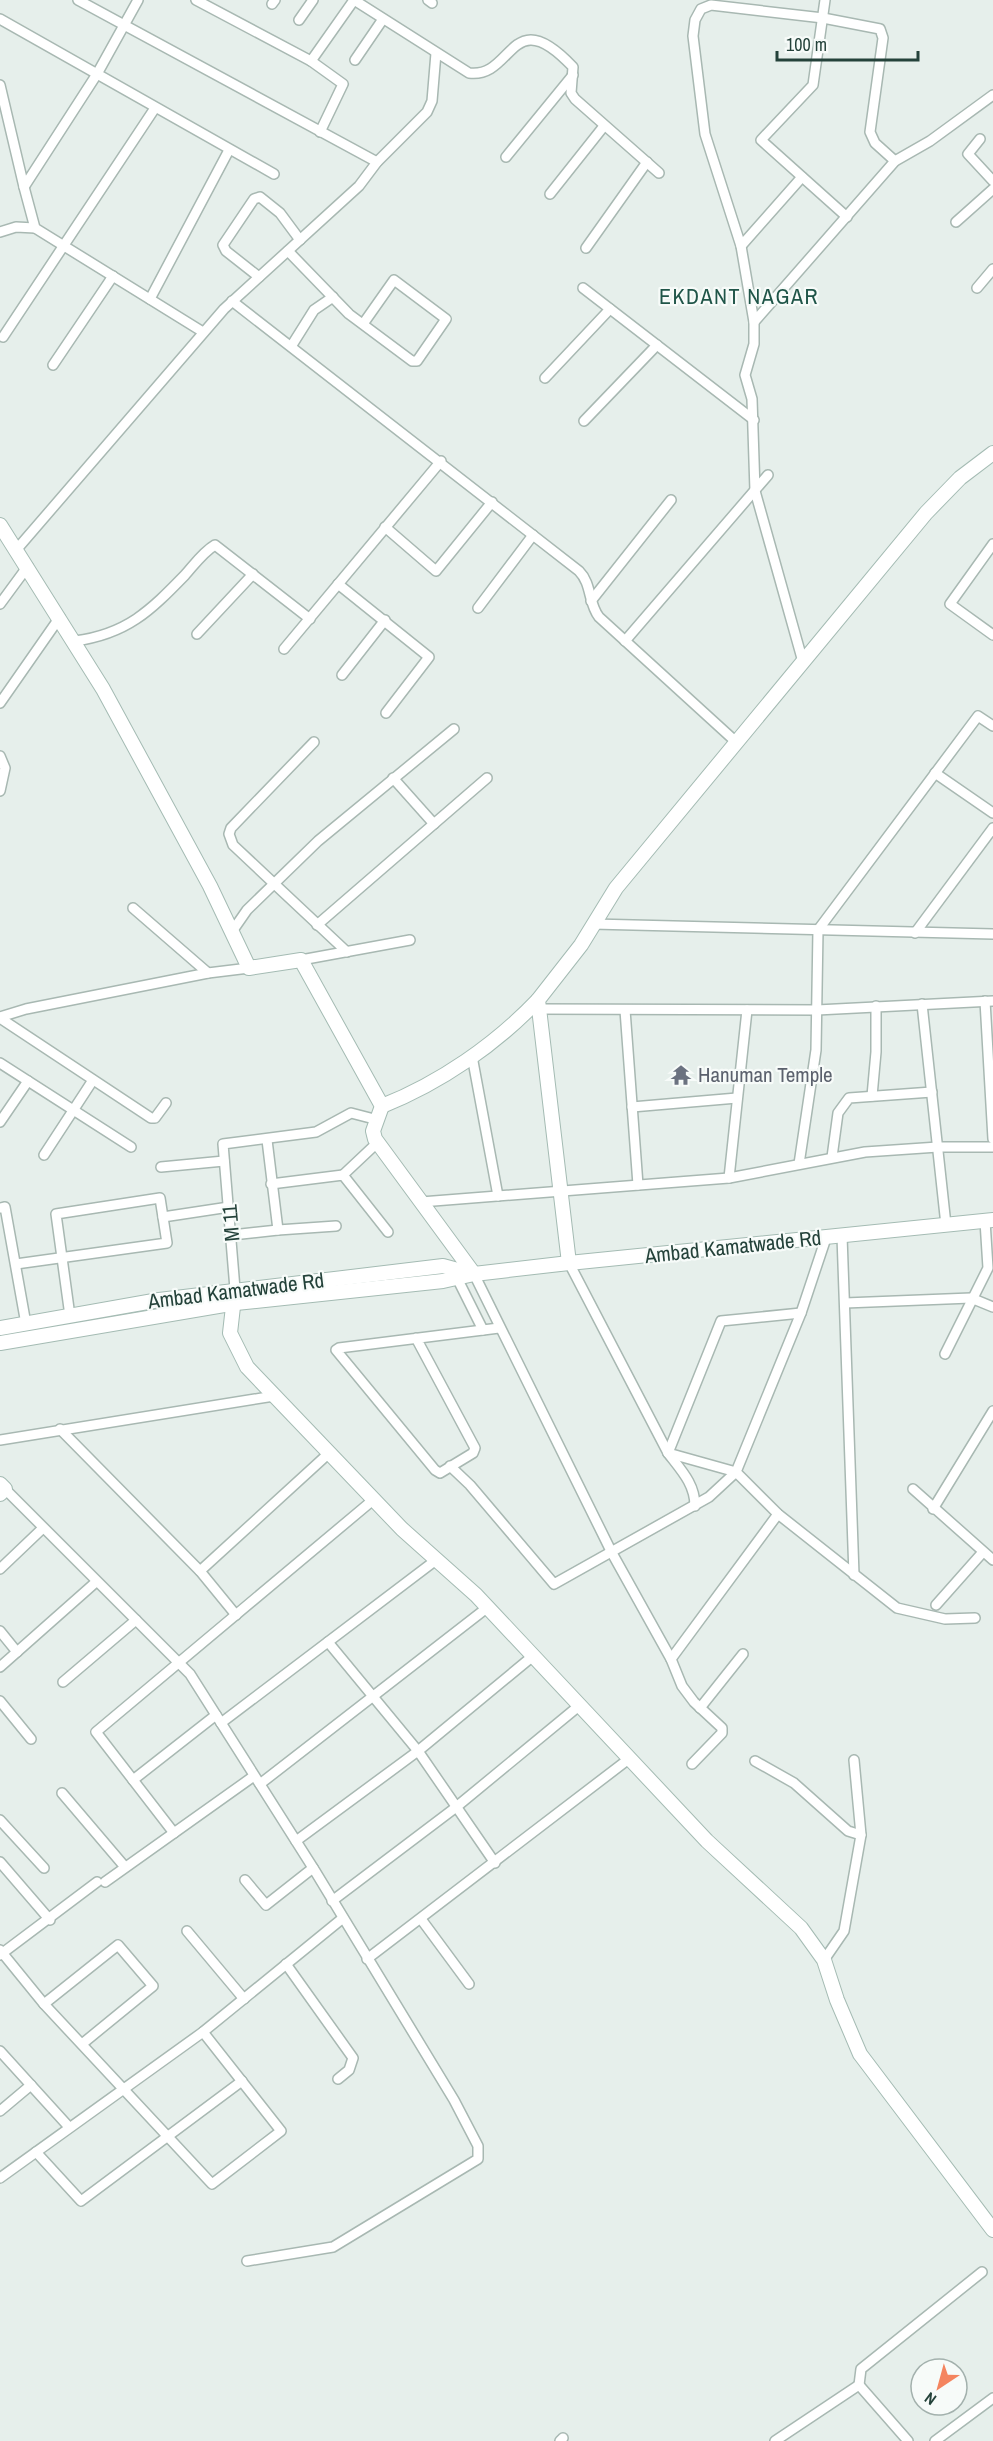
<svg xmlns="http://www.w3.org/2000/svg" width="993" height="2441" viewBox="0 0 993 2441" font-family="'Archivo Narrow',sans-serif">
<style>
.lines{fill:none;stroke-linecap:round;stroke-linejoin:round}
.street-casing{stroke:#a8b8b2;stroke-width:12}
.secondary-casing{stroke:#a4bbb3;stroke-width:16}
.street{stroke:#fff;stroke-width:9}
.secondary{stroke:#fff;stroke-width:14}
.labels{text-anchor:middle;stroke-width:4.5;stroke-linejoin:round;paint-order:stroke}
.worship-label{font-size:21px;fill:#5b616d;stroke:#f7fbf9;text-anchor:start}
.street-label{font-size:21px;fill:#24423a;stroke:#f7fbf9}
.neighbourhood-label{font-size:22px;letter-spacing:1.5px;fill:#1f5548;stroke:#f7fbf9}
</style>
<rect width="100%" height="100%" fill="#e6efeb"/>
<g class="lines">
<!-- street casing -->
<g class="street-casing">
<g id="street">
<polyline points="78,0 377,162"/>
<polyline points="196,0 311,61 343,84 320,132"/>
<path d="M354,0L469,73C514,79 510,0 573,67L571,93L575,99L659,173"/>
<polyline points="428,0 432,3"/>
<polyline points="825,0 813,85 761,140 847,217"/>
<polyline points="272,4 275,0"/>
<polyline points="0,19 274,174"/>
<polyline points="299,20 313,0"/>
<polyline points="355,60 383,19"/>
<polyline points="311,61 354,0"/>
<polyline points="0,85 24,187 97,74 138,0"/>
<polyline points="980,139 968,154 993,181"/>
<polyline points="506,157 573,75"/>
<polyline points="24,187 35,228 203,332"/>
<polyline points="550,194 604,126"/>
<polyline points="956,222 993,189"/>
<polyline points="0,232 16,227 35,228"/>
<polyline points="741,246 802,177"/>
<polyline points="586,248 647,162"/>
<polyline points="288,251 349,314 412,361 417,361 446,319 394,280 363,324"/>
<polyline points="259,277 226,251 223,245 254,199 260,197 280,213 300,240"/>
<polyline points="583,288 754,420"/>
<polyline points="977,288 993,269"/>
<polyline points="150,299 229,150"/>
<path d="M232,301L579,571C592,584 588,603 599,617L735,741"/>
<polyline points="754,322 895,161 930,141 993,95"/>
<polyline points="3,337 155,108"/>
<polyline points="292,345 314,310 333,297"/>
<polyline points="53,365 113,276"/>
<polyline points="545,378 610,309"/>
<polyline points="584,421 657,345"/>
<polyline points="385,527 436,571 492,502"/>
<polyline points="993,544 950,604 993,635"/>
<polyline points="17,549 224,309 359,186 377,162 427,112 432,101 436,53"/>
<polyline points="338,584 429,657 386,713"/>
<polyline points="591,601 671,500"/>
<polyline points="0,604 28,566"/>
<polyline points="478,608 533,535"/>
<polyline points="197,634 253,574"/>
<path d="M75,641C127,634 150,611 185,575C194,565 203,552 215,545L310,619"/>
<polyline points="625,641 768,475"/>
<polyline points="284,649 441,461"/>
<polyline points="803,662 755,491 752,399 745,375 754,344 754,322 741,246 705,134 693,36 695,20 701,9 711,5 823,18 880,29 883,38 870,132 875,143 895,161"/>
<polyline points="342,675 385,620"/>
<polyline points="0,703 60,617"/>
<polyline points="314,742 231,828 229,834 233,845 347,952"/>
<polyline points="0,756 5,768 0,791"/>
<polyline points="935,773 993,813"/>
<polyline points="393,778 434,824"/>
<polyline points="133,908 208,973"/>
<polyline points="593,924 993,934"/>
<polyline points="317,925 487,778"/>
<polyline points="231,933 247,910 318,841 454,729"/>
<polyline points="915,933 993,828"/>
<polyline points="301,960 410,940"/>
<polyline points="985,1001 993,1139"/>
<polyline points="922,1004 946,1225"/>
<polyline points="539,1009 817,1010 993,1001"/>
<polyline points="625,1010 638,1185"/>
<polyline points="0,1017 26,1009 208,973 249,968"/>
<polyline points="0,1018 151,1118 155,1118 166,1103"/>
<polyline points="472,1056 498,1196"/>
<polyline points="0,1063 131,1147"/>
<polyline points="872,1096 876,1052 876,1006"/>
<polyline points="632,1107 737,1098"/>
<polyline points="0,1122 28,1081"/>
<polyline points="267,1140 278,1230 336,1226"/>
<polyline points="44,1155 93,1080"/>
<polyline points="832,1157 838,1113 849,1098 932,1092"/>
<polyline points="799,1164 816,1050 818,930 978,716 993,726"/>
<polyline points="161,1167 224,1161"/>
<polyline points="343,1175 377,1143"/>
<polyline points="729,1178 747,1010"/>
<polyline points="271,1184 343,1175 388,1232"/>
<polyline points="421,1202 729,1178 865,1152 938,1147 993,1147"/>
<polyline points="0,1208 5,1207 26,1324"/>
<polyline points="163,1217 229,1207"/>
<polyline points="232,1235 278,1230"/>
<polyline points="842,1236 854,1575"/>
<polyline points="826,1238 801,1313 736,1472 778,1514 897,1608 945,1619 975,1618"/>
<path d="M569,1263L668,1453C681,1470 695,1484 695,1506"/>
<polyline points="16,1264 167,1243 160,1198 56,1214 70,1316"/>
<polyline points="474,1274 612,1553 671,1659 682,1686 694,1702 722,1728 722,1733 692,1764"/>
<polyline points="457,1278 483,1330"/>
<polyline points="235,1289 223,1144 316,1132 351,1113 378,1120"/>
<polyline points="845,1303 971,1298 993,1307"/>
<polyline points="416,1338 475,1448 473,1453 440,1473 435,1470 336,1350 339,1348 499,1328"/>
<polyline points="945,1354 988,1268 985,1221"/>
<polyline points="60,1429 200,1571 236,1615"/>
<polyline points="0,1440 274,1396"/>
<polyline points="668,1453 721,1321 801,1313"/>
<polyline points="450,1466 470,1485 554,1584 709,1497 736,1472 668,1453"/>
<polyline points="5,1489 190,1674 315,1871 454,2100 478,2146 478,2159 333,2247 247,2261"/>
<polyline points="913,1489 993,1560"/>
<polyline points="933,1509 993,1411"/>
<polyline points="0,1569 43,1528"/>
<polyline points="200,1571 328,1454"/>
<polyline points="936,1605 983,1552"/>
<polyline points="0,1631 17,1652"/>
<polyline points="328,1642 418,1751 495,1863"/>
<polyline points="671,1659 778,1514"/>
<polyline points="0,1667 96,1582"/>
<polyline points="63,1682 136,1620"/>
<polyline points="0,1701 31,1739"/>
<polyline points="700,1708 743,1654"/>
<polyline points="221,1723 436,1560"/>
<polyline points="755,1761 794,1783 848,1831 861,1835"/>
<polyline points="133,1780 216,1715"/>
<polyline points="260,1784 488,1607"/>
<polyline points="62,1793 125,1867"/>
<polyline points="0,1820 44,1868"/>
<polyline points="174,1833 96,1732 373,1500"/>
<polyline points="296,1841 418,1751 533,1656"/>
<polyline points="0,1862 50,1920"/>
<polyline points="245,1880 266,1905 313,1868"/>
<polyline points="105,1882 254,1776"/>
<polyline points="332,1901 455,1808 580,1705"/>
<polyline points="421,1919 469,1984"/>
<polyline points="187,1931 244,1999"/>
<polyline points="0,1950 44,2004 212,2184 281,2131 203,2032"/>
<polyline points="0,1955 97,1882"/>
<polyline points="367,1959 630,1758"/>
<polyline points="824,1960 844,1931 861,1835 854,1760"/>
<polyline points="286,1964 353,2058 349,2070 338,2079"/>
<polyline points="44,2004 118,1945 153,1986 82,2044"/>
<polyline points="0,2051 69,2127"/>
<polyline points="0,2111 31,2085"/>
<polyline points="36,2152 81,2201 242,2081"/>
<polyline points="0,2178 203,2032 343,1918"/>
<polyline points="859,2385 861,2369 982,2272"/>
<polyline points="560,2441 563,2438"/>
<polyline points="775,2441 859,2385 908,2441"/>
<polyline points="935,2441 993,2398"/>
</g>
</g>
<!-- secondary casing -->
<g class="secondary-casing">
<g id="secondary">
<polyline points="0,525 103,689 210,886 249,968 301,960 382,1106 373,1131 375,1139 474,1274"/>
<path d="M382,1106C440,1083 495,1045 538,1000"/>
<polyline points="569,1263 538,1000 581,945 616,888 926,513 960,478 993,453"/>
<polyline points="235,1289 230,1333 247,1367 402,1529 476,1595 707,1841 801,1928 824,1960 837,2000 860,2054 993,2230"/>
<polyline points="0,1328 159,1300 443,1266 469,1273"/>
<polyline points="0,1343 236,1303 443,1281 474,1274 569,1263 993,1220"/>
<polyline points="0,1484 5,1489 0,1494"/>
</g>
</g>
<!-- street -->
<use href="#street" class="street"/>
<!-- secondary -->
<use href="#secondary" class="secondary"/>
</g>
<!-- icons -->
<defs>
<g id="temple-bare" transform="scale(1.62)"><path d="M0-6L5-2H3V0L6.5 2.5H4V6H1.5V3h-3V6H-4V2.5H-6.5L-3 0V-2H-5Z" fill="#6b7280" stroke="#f7fbf9" stroke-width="2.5" paint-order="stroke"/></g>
</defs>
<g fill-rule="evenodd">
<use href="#temple-bare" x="681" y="1075"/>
</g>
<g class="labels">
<!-- worship labels -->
<g class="worship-label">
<text x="698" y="1082">Hanuman Temple</text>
</g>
<!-- street labels -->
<g class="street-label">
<text transform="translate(231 1223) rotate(-95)" y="7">M 11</text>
<text transform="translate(733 1247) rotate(-6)" y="7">Ambad Kamatwade Rd</text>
<text transform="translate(236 1291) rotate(-7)" y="7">Ambad Kamatwade Rd</text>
</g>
<!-- neighbourhood labels -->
<g class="neighbourhood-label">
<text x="739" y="304">EKDANT NAGAR</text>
</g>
</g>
<!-- north arrow -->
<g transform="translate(939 2387) rotate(216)"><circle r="28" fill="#f7fbf9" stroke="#a3b1ad" stroke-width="1.5"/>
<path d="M0-4.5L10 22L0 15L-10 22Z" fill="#f4845f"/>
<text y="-9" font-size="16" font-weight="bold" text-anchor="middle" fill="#24423a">N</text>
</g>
<!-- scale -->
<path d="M777 51v9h141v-9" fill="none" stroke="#24423a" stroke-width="3"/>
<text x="786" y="51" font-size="18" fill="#24423a" stroke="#f7fbf9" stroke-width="4.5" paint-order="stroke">100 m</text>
</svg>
